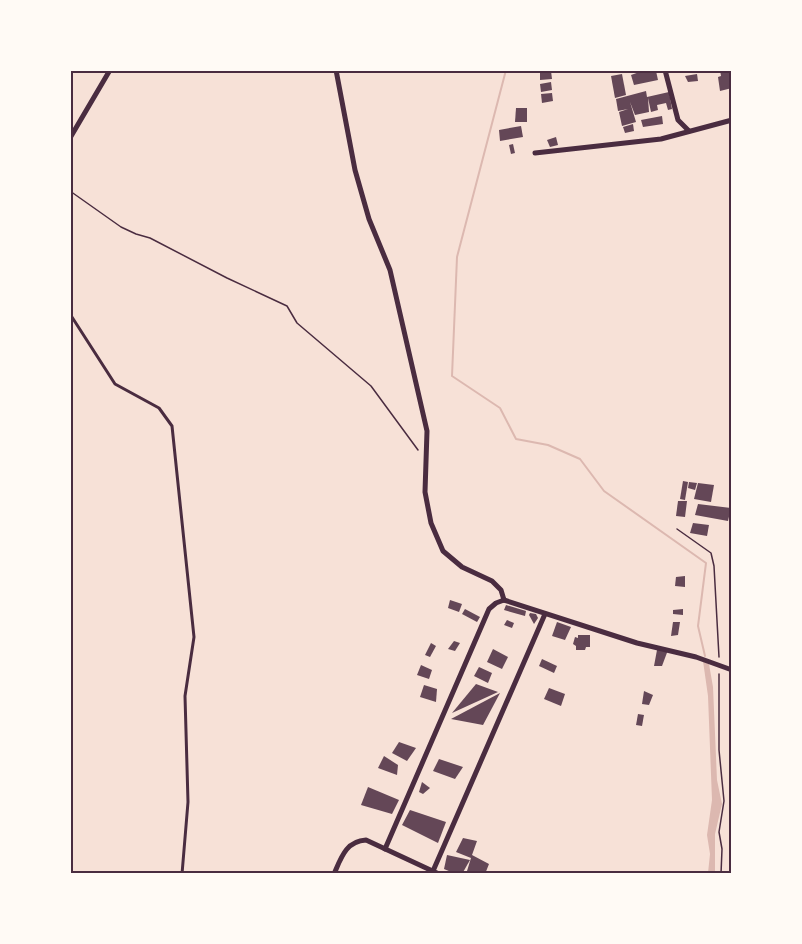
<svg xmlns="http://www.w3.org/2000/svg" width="802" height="944" viewBox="0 0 802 944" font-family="Commissioner,sans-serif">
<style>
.water{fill:#dcb8b0}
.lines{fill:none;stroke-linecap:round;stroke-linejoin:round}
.stream{stroke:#dcb8b0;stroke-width:2}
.building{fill:#644757}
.path{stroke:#4a2c40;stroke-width:1.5}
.service{stroke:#4a2c40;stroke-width:3}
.minor{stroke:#4a2c40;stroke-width:5}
.neatline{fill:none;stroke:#4a2c40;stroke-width:2}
</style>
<rect width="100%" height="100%" fill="#f7e1d7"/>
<!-- water -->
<polygon class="water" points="703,661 709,664 713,687 717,780 722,804 715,834 715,873 708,873 710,854 707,835 712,800 708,696"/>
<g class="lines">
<!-- stream -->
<polyline class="stream" points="506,70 457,257 452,376 500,408 516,439 548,445 580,459 604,491 706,563 698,626 705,656"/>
</g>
<!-- building -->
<g class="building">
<polygon points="645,70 656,71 658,80 634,85 631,75"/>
<polygon points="720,70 732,70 732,88 720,91 718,77 721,76"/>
<polygon points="551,71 552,79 540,80 540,72"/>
<polygon points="622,74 626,95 615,98 611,76"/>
<polygon points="697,74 698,81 688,82 685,76"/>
<polygon points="551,82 552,90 541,92 540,84"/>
<polygon points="646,91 647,97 669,92 672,109 668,110 666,103 657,105 658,110 651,112 648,98 649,112 635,115 630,102 636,122 622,126 619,112 628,109 618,111 616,99"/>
<polygon points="552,93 553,101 542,103 541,94"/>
<polygon points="516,108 527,108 527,122 515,122"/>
<polygon points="662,116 663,124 643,127 641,120"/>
<polygon points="633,124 634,131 625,133 623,127"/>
<polygon points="521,126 523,137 500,141 499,130"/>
<polygon points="556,137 558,145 550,147 547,140"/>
<polygon points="513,144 515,153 511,154 509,145"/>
<polygon points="683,481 688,482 685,500 680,499"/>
<polygon points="689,482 697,483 695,490 688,488"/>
<polygon points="698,483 714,485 711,502 694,499"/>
<polygon points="678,501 687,501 685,517 676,516"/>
<polygon points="698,504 731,508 728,521 695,515"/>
<polygon points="693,523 709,525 707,536 690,533"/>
<polygon points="685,576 685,587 675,586 676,577"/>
<polygon points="450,600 462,604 459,612 448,608"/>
<polygon points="506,605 526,611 525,616 504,610"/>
<polygon points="465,609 480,617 477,622 462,614"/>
<polygon points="683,609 683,615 673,614 673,610"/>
<polygon points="530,613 536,614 538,618 534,624 529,615"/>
<polygon points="507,620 514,623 512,628 504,625"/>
<polygon points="557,622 571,627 565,640 552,636"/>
<polygon points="673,622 680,622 678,635 671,636"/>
<polygon points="578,635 590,635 590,647 586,647 585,650 576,650 576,646 573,644 575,637 578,638"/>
<polygon points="454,641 460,643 455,651 448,649"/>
<polygon points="431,643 436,646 430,657 425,655"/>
<polygon points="493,649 508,657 502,669 487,662"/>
<polygon points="657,650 668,650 662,666 654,666"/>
<polygon points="542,659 557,666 554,673 539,666"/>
<polygon points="421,665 432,670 429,679 417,675"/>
<polygon points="479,667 492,673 488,683 474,676"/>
<polygon points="476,684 498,692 452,713"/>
<polygon points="424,685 437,689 436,702 420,697"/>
<polygon points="549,688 565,694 561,706 544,699"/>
<polygon points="644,691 653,695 649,705 642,704"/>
<polygon points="500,693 483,725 451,719"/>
<polygon points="638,714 644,715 642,726 636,725"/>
<polygon points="399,742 416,748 407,761 392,753"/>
<polygon points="384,756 398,765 397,775 378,768"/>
<polygon points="439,759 463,767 455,779 433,771"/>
<polygon points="422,782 430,788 423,794 419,792"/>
<polygon points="368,787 399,800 392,814 361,805"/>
<polygon points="410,810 446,822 438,843 402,825"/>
<polygon points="463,838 477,841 472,855 489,864 485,874 472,874 467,871 471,858 456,852"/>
<polygon points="447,855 470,860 462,874 456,874 444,869"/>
</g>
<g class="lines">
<!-- path -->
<g class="path">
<polyline points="70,191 121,227 136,234 150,238 227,278 287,306 297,323 371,386 418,450"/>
<polyline points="677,529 711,553 714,566 719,657"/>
<polyline points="719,674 719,750 724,801 719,832 722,849 721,874"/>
</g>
<!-- service -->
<polyline class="service" points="70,314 115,384 159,408 172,426 194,637 185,696 188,802 182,874"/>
<!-- minor -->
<g class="minor">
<polyline points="336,70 355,170 369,219 390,270 427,431 425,492 431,523 443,551 462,567 492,581 501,590 504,600"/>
<polyline points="665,70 678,120 689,131"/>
<polyline points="70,138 110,70"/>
<polyline points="535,153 661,139 732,120"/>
<polyline points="504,600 637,643 696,657 732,670"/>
<polyline points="385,849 489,609 496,603 504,600"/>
<polyline points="433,871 545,614"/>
<path d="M334,874C341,858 346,841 366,840L439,874"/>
</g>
</g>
<!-- border -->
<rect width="802" height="944" fill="none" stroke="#fffaf5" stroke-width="144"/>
<rect x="72" y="72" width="658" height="800" class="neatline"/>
</svg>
